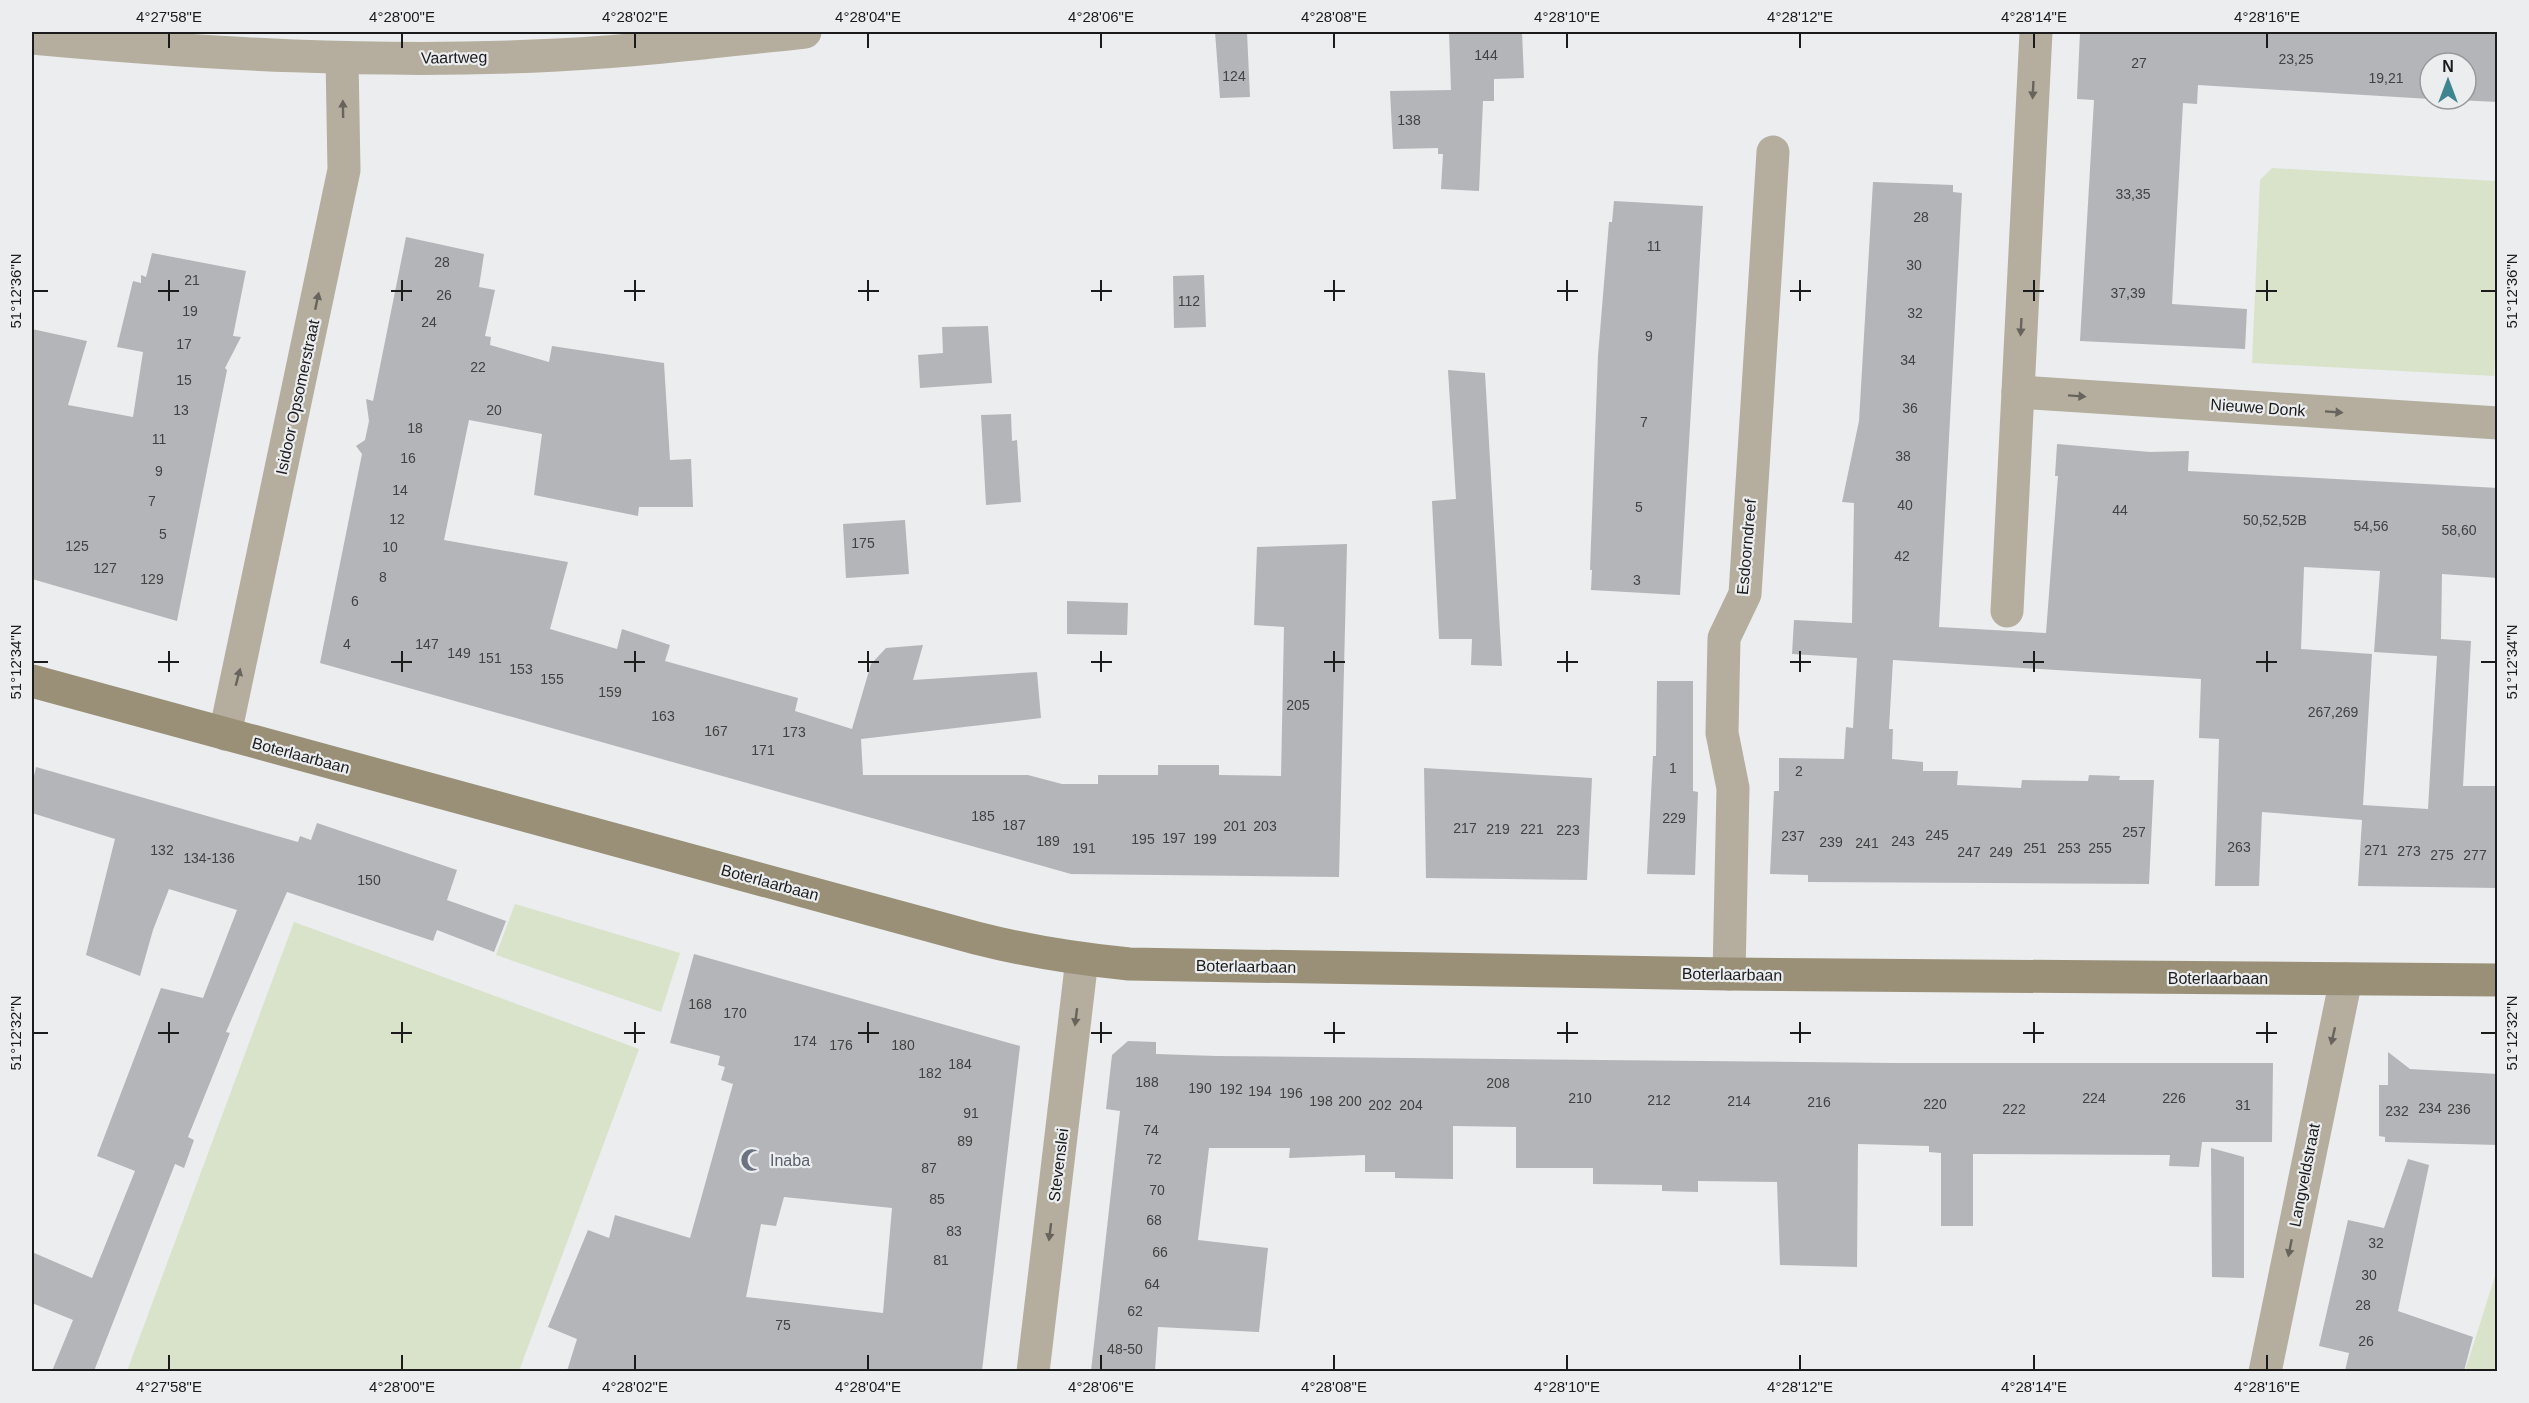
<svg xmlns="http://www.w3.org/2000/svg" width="2529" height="1403" viewBox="0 0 2529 1403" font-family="Helvetica,sans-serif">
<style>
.green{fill:#d9e3c9}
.building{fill:#b4b5b8;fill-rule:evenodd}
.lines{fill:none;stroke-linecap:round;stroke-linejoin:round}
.minor{stroke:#b5ae9e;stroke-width:33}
.secondary{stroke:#999077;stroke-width:33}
.oneway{fill:#68645d}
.ticks{fill:none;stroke:#1b1b1c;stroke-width:2}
.labels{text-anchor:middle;stroke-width:4.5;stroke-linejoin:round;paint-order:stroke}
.number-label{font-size:14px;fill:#414243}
.street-label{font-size:16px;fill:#1b1b1c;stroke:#ebedef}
.worship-label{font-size:16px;fill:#5b616d;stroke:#ebedef;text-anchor:start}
.neatline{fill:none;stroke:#1b1b1c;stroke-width:2}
.ticks-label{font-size:15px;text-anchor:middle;fill:#1b1b1c}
</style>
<rect width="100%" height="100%" fill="#ebedef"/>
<!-- green -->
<g class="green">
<polygon points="2272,168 2496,181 2498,291 2494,376 2252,363 2260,180"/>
<polygon points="515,904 680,953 661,1012 496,955"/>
<polygon points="294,922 639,1049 519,1371 127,1371"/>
<polygon points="2497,1270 2497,1371 2465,1371"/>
</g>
<!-- building -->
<g class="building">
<polygon points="1215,32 1247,32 1250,97 1220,98"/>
<polygon points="1449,32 1522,32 1524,78 1494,79 1494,101 1483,101 1479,191 1441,189 1443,154 1438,154 1438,148 1393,149 1390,91 1451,90"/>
<polygon points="2080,32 2498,32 2498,102 2435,99 2466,99 2466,63 2430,63 2430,99 2198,85 2197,104 2183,103 2172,304 2247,309 2245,349 2080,341 2094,100 2077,99"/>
<path d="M1873,182L1953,185V192L1962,193L1939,627L2046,633L2058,476H2055L2057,444L2150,452L2189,451L2188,471L2498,488V578L2442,574L2441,639L2471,641L2463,786H2495L2498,888L2358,886L2362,820L2262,812L2259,886H2215L2219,739L2199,738L2201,679L1893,660L1889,729H1893L1892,759L1923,762V771H1958L1957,785L2021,788L2022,780L2088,781L2089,775L2120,776L2119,780H2154L2149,884L1808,882V875L1770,874L1774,791H1779V758L1844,759L1846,727L1853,728L1857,658L1792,654L1794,620L1852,623L1854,503L1842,502L1859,421ZM2304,567L2380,571L2374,652L2437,656L2428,809L2363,805L2372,654L2301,649Z"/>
<polygon points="1614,201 1703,206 1680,595 1591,590 1592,570 1590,570 1598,356 1609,222 1612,222"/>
<polygon points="406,237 484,254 479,287 495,290 485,336 491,337 490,345 549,362 552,346 664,363 670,460 691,459 693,507 639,507 638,516 534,495 542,434 469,420 444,540 568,562 550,629 617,649 622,629 670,645 665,661 798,698 795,711 852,729 871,664 886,648 923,645 913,680 1037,672 1041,718 861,739 863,775 1028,775 1062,784 1098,784 1098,775 1158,775 1158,765 1219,765 1219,775 1281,776 1284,627 1254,625 1257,547 1347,544 1339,877 1071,874 320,663 362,454 356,446 365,440 369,421 366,399 373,401"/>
<polygon points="152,253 246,271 233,336 241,337 225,368 227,370 177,621 32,579 32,329 87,341 68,405 133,417 143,352 117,347 133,281 141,283 141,275 146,277"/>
<polygon points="1204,275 1206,327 1174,328 1173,276"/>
<polygon points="988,326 992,383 920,388 918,355 943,353 942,327"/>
<polygon points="1448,370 1485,373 1502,666 1471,665 1472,639 1439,639 1432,501 1456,499"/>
<polygon points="1011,414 1012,441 1017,440 1021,502 986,505 981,415"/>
<polygon points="905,520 909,574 846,578 843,524"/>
<polygon points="1067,601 1128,603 1127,635 1067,634"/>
<polygon points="1657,681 1693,681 1693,791 1698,792 1695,875 1647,874 1653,756 1656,756"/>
<polygon points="36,767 298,842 300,836 311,840 317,823 457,870 447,900 506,921 494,952 437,930 433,941 287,892 226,1032 230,1033 188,1137 194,1140 184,1168 175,1164 94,1371 52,1371 73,1320 32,1303 32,1252 92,1278 135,1171 97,1156 161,988 203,998 237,910 169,889 153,930 140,976 86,955 115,839 32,813 32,785"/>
<polygon points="1424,768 1592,778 1587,880 1426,878"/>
<path d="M694,954L1020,1046L982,1371H567L577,1339L548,1327L588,1230L609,1238L615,1215L690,1238L733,1084L721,1080L725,1067L718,1065L720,1056L670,1043ZM784,1197L892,1208L883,1313L746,1297L761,1224L776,1226Z"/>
<polygon points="1128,1041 1156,1042 1156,1054 1216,1056 1895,1063 2273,1063 2272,1142 2202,1142 2199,1167 2169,1166 2170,1155 1973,1154 1973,1226 1941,1226 1941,1153 1929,1152 1929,1146 1858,1144 1857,1267 1780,1265 1777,1182 1698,1181 1698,1192 1662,1191 1662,1185 1593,1184 1593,1168 1516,1168 1516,1127 1453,1126 1453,1179 1395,1178 1395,1172 1365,1172 1365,1155 1289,1158 1290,1148 1209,1148 1198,1240 1268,1248 1259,1332 1158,1327 1155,1371 1091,1371 1120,1111 1106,1109 1112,1055"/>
<polygon points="2388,1052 2410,1069 2498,1074 2498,1145 2385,1142 2385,1137 2379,1136 2379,1085 2388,1085"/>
<polygon points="2211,1148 2244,1157 2244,1278 2212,1277"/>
<polygon points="2408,1159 2429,1165 2398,1311 2473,1337 2464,1371 2345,1371 2349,1353 2319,1346 2348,1220 2384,1228"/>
</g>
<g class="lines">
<!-- minor -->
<g class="minor">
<path d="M32,38C206,54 381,64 557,55C639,51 722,41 805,32"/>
<polyline points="2018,392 2498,423"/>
<polyline points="2007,611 2036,32"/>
<polyline points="225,734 344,170 342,58"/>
<polyline points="1729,974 1733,788 1722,733 1724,638 1745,594 1773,152"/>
<polyline points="1033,1372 1082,959"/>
<polyline points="2265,1372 2346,979"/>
</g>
<!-- secondary -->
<path class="secondary" d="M32,681L976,938C1027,951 1077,959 1129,964L1729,974L2498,980"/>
</g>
<!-- one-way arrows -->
<defs><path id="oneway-solid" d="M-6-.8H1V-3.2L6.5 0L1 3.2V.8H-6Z" transform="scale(1.5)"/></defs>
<g class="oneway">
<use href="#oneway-solid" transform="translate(2033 90) rotate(93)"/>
<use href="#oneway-solid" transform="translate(343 109) rotate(-91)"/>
<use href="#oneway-solid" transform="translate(317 301) rotate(-78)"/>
<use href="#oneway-solid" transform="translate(2021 327) rotate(93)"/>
<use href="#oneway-solid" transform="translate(2077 396) rotate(4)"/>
<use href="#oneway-solid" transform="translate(2334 412) rotate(4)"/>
<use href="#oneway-solid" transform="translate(238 677) rotate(-75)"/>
<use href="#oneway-solid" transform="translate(1076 1017) rotate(97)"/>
<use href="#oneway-solid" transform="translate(2333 1036) rotate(103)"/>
<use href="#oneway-solid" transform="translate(1050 1232) rotate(97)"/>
<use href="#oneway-solid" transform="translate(2290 1248) rotate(101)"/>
</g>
<!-- ticks -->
<path class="ticks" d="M169,33V48M402,33V48M635,33V48M868,33V48M1101,33V48M1334,33V48M1567,33V48M1800,33V48M2034,33V48M2267,33V48M169,280V301M402,280V301M635,280V301M868,280V301M1101,280V301M1334,280V301M1567,280V301M1800,280V301M2034,280V301M2267,280V301M33,291H48M158,291H179M391,291H412M624,291H645M858,291H879M1091,291H1112M1324,291H1345M1557,291H1578M1790,291H1811M2023,291H2044M2256,291H2277M2481,291H2496M169,651V672M402,651V672M635,651V672M868,651V672M1101,651V672M1334,651V672M1567,651V672M1800,651V672M2034,651V672M2267,651V672M33,662H48M158,662H179M391,662H412M624,662H645M858,662H879M1091,662H1112M1324,662H1345M1557,662H1578M1790,662H1811M2023,662H2044M2256,662H2277M2481,662H2496M169,1022V1043M402,1022V1043M635,1022V1043M868,1022V1043M1101,1022V1043M1334,1022V1043M1567,1022V1043M1800,1022V1043M2034,1022V1043M2267,1022V1043M33,1033H48M158,1033H179M391,1033H412M624,1033H645M858,1033H879M1091,1033H1112M1324,1033H1345M1557,1033H1578M1790,1033H1811M2023,1033H2044M2256,1033H2277M2481,1033H2496M169,1355V1370M402,1355V1370M635,1355V1370M868,1355V1370M1101,1355V1370M1334,1355V1370M1567,1355V1370M1800,1355V1370M2034,1355V1370M2267,1355V1370"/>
<!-- icons -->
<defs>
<g id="mosque-bare" transform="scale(1.8)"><path d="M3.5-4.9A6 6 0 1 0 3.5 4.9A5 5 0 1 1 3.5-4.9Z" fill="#6b7280" stroke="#ebedef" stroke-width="2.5" paint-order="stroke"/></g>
</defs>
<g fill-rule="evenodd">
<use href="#mosque-bare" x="752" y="1160"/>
</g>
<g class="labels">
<!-- number labels -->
<g class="number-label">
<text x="1486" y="60">144</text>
<text x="2296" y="64">23,25</text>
<text x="2139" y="68">27</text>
<text x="1234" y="81">124</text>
<text x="2386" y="83">19,21</text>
<text x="1409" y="125">138</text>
<text x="2133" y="199">33,35</text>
<text x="1921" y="222">28</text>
<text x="1654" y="251">11</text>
<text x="442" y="267">28</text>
<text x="1914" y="270">30</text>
<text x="192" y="285">21</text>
<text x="2128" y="298">37,39</text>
<text x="444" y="300">26</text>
<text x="1189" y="306">112</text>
<text x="190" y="316">19</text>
<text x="1915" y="318">32</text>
<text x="429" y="327">24</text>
<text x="1649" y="341">9</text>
<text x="184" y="349">17</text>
<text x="1908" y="365">34</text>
<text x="478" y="372">22</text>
<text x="184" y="385">15</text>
<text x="1910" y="413">36</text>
<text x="181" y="415">13</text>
<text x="494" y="415">20</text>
<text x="1644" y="427">7</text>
<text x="415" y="433">18</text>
<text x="159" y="444">11</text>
<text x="1903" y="461">38</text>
<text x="408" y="463">16</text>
<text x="159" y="476">9</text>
<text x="400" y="495">14</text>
<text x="152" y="506">7</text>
<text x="1905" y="510">40</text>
<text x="1639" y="512">5</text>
<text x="2120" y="515">44</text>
<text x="397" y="524">12</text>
<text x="2275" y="525">50,52,52B</text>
<text x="2371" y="531">54,56</text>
<text x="2459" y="535">58,60</text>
<text x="163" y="539">5</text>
<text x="863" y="548">175</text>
<text x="77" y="551">125</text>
<text x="390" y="552">10</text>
<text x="1902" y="561">42</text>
<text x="105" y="573">127</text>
<text x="383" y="582">8</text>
<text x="152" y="584">129</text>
<text x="1637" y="585">3</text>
<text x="355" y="606">6</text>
<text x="347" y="649">4</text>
<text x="427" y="649">147</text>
<text x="459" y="658">149</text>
<text x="490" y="663">151</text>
<text x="521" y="674">153</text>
<text x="552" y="684">155</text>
<text x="610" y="697">159</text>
<text x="1298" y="710">205</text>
<text x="2333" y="717">267,269</text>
<text x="663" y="721">163</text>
<text x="716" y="736">167</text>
<text x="794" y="737">173</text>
<text x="763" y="755">171</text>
<text x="1673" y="773">1</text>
<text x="1799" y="776">2</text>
<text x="983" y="821">185</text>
<text x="1674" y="823">229</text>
<text x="1014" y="830">187</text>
<text x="1235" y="831">201</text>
<text x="1265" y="831">203</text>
<text x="1465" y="833">217</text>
<text x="1498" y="834">219</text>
<text x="1532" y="834">221</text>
<text x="1568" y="835">223</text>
<text x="2134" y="837">257</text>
<text x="1937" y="840">245</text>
<text x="1793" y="841">237</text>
<text x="1174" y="843">197</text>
<text x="1143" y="844">195</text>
<text x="1205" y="844">199</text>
<text x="1048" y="846">189</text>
<text x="1903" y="846">243</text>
<text x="1831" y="847">239</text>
<text x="1867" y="848">241</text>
<text x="2239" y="852">263</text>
<text x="1084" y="853">191</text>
<text x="2035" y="853">251</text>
<text x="2069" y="853">253</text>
<text x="2100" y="853">255</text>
<text x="162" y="855">132</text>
<text x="2376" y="855">271</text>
<text x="2409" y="856">273</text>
<text x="1969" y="857">247</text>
<text x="2001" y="857">249</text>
<text x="2442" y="860">275</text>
<text x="2475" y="860">277</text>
<text x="209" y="863">134-136</text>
<text x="369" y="885">150</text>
<text x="700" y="1009">168</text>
<text x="735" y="1018">170</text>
<text x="805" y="1046">174</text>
<text x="841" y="1050">176</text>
<text x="903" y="1050">180</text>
<text x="960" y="1069">184</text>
<text x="930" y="1078">182</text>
<text x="1147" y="1087">188</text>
<text x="1498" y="1088">208</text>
<text x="1200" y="1093">190</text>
<text x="1231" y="1094">192</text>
<text x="1260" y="1096">194</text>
<text x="1291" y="1098">196</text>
<text x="1580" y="1103">210</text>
<text x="2094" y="1103">224</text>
<text x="2174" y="1103">226</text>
<text x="1659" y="1105">212</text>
<text x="1321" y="1106">198</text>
<text x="1350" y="1106">200</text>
<text x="1739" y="1106">214</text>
<text x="1819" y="1107">216</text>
<text x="1935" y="1109">220</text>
<text x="1380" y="1110">202</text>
<text x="1411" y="1110">204</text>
<text x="2243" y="1110">31</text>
<text x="2430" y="1113">234</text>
<text x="2014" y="1114">222</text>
<text x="2459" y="1114">236</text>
<text x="2397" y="1116">232</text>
<text x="971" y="1118">91</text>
<text x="1151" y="1135">74</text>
<text x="965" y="1146">89</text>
<text x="1154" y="1164">72</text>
<text x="929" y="1173">87</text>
<text x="1157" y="1195">70</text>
<text x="937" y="1204">85</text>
<text x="1154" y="1225">68</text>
<text x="954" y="1236">83</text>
<text x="2376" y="1248">32</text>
<text x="1160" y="1257">66</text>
<text x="941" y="1265">81</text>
<text x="2369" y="1280">30</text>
<text x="1152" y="1289">64</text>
<text x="2363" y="1310">28</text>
<text x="1135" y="1316">62</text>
<text x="783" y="1330">75</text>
<text x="2366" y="1346">26</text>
<text x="1125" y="1354">48-50</text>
</g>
<!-- street labels -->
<g class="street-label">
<text transform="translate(454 57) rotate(-1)" y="6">Vaartweg</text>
<text transform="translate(297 397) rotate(-78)" y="6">Isidoor Opsomerstraat</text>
<text transform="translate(2258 407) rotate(4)" y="6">Nieuwe Donk</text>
<text transform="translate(1746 547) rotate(-85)" y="6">Esdoorndreef</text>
<text transform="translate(301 755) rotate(15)" y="6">Boterlaarbaan</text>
<text transform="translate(770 882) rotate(15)" y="6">Boterlaarbaan</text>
<text transform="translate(1246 966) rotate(1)" y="6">Boterlaarbaan</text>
<text transform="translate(1732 974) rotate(1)" y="6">Boterlaarbaan</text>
<text x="2218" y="984">Boterlaarbaan</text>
<text transform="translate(1058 1165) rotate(-83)" y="6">Stevenslei</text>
<text transform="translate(2304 1175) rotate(-79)" y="6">Langveldstraat</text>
</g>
<!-- worship labels -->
<g class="worship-label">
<text x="770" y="1166">Inaba</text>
</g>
</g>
<!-- border -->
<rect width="2529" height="1403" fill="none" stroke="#ebedef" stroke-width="66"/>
<!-- north arrow -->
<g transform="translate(2448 81)"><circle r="28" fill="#ebedef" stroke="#98999b" stroke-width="1.5"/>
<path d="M0-4.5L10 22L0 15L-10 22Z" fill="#3e858f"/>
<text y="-9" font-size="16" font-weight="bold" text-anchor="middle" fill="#1b1b1c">N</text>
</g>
<rect x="33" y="33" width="2463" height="1337" class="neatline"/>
<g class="ticks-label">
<text x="169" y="22">4°27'58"E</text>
<text x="402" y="22">4°28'00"E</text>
<text x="635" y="22">4°28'02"E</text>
<text x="868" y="22">4°28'04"E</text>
<text x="1101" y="22">4°28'06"E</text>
<text x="1334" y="22">4°28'08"E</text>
<text x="1567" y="22">4°28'10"E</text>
<text x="1800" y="22">4°28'12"E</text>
<text x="2034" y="22">4°28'14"E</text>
<text x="2267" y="22">4°28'16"E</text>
<text transform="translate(16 291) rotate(-90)" y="5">51°12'36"N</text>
<text transform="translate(2512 291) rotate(-90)" y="5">51°12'36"N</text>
<text transform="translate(16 662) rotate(-90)" y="5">51°12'34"N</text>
<text transform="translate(2512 662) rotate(-90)" y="5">51°12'34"N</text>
<text transform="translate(16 1033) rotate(-90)" y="5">51°12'32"N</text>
<text transform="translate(2512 1033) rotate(-90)" y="5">51°12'32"N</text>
<text x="169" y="1392">4°27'58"E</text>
<text x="402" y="1392">4°28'00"E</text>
<text x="635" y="1392">4°28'02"E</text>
<text x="868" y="1392">4°28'04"E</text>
<text x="1101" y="1392">4°28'06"E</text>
<text x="1334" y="1392">4°28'08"E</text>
<text x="1567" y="1392">4°28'10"E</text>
<text x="1800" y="1392">4°28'12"E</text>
<text x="2034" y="1392">4°28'14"E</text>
<text x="2267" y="1392">4°28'16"E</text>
</g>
</svg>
